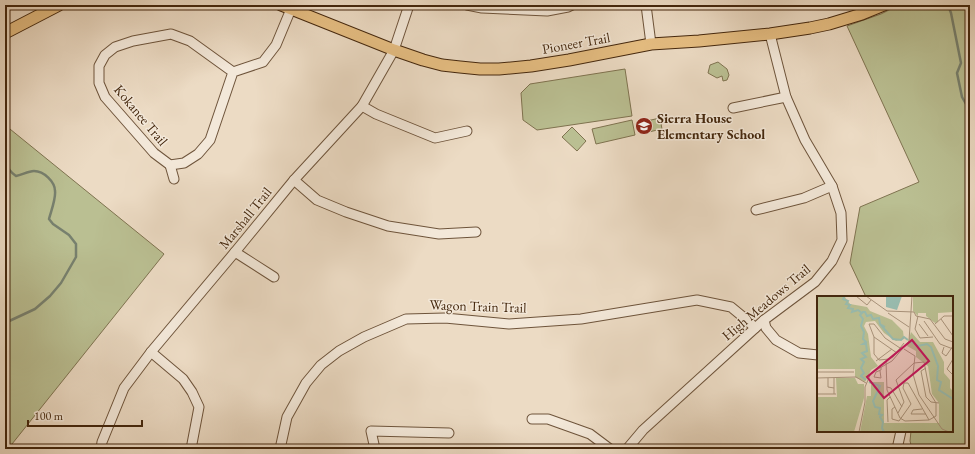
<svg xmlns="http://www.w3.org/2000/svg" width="975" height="454" viewBox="0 0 975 454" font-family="'EB Garamond',serif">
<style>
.green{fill:#babf92;stroke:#7f7350}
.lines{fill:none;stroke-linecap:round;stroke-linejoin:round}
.stream{stroke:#77806e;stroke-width:2.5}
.minor-casing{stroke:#6e543b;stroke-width:11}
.major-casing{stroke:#44270d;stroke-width:13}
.minor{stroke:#f3e8d9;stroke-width:9}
.major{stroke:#e6be82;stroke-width:11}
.labels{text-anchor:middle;stroke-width:3;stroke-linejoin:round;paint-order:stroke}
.street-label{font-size:14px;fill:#44270d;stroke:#f3e8d9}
.poi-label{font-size:14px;font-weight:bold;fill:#44270d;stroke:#f3e8d9;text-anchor:start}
.inset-river{fill:none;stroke:#99bcaf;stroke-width:2}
.inset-road{fill:none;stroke:#a9937b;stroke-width:1}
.view{fill:#c2185b;fill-opacity:0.15;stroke:#c2185b;stroke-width:2}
.inset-edge{fill:none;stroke:#44270d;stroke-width:2}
</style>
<rect width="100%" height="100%" fill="#ecdbc4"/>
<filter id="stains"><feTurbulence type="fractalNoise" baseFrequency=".005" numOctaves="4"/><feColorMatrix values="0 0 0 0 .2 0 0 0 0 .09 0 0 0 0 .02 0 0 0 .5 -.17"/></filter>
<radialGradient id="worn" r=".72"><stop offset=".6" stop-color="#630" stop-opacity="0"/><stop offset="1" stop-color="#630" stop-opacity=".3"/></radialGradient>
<!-- green -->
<g class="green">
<polygon points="899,5 970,5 970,449 912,449 910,441 911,431 952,431 952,297 866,297 850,263 860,207 919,182 847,26 881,14"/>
<polygon points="718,62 727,69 729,75 727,80 723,81 722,76 717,78 708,73 710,65"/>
<polygon points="625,69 632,116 537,130 523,120 521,93 530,84"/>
<polygon points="660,118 662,129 644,133 642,122"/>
<polygon points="632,120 635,135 596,144 592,129"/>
<polygon points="5,125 164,254 8,449 5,449"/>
<polygon points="572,127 586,141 577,151 562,137"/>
</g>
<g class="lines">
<!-- stream -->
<g class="stream">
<polyline points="948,5 951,13 961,63 957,73 962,97 966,104 970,107"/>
<path d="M5,160C7,168 10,172 16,176C22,175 28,171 34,171C44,171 55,182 55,191C56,199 51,211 49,219L53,224L69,235L76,244V257L61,283L50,296L35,309L5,323"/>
</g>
<!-- minor casing -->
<g class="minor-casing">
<g id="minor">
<polyline points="467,5 482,8 547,11 568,7 572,5"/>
<polyline points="646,5 651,44"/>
<polyline points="233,72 210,140 198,154 184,163 170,165 154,153 105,97 99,83 99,66 105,55 115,47 133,41 171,34 190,41 233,72 263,62 276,45 291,9"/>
<polyline points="362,106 376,114 435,138 467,131"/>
<polyline points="733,108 786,97"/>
<polyline points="170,165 174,179"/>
<polyline points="294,180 317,200 346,212 388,226 439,234 476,232"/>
<polyline points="756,210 804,198 832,186"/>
<polyline points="235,252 274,277"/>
<polyline points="764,320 766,328 776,340 799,353 818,355"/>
<polyline points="151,352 183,379 192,392 199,407 191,449"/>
<polyline points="532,419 548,419 590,434 610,449"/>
<polyline points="101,449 102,442 124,388 151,352 235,252 294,180 362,106 394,50 409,5"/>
<polyline points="280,449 287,417 306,383 321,365 339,351 364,337 406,319 445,318 509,324 581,319 697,300 731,307 748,321 755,328"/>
<polyline points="375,449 371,431 449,433"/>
<polyline points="627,449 643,430 764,320 815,282 832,261 842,240 841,213 832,186 805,140 786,97 770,34"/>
<polyline points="897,449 901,431"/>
</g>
</g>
<!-- major casing -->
<g class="major-casing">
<g id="major">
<polyline points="281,5 394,50 423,60 442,65 460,67 480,69 499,69 531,66 569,60 651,44 699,41 770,34 810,28 829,24 862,14 884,5"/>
<polyline points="5,33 59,5"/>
</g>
</g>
<!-- minor -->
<use href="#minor" class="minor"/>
<!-- major -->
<use href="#major" class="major"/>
</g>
<!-- icons -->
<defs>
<g id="school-disc" transform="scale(0.9)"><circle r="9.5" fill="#8f2418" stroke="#f3e8d9"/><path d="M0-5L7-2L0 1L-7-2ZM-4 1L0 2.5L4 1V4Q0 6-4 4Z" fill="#fff"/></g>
</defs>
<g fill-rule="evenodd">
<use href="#school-disc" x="644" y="126"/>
</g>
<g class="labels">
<!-- street labels -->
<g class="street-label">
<text transform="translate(576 43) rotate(-10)" y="5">Pioneer Trail</text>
<text transform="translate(141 115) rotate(50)" y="5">Kokanee Trail</text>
<text transform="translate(245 218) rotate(-51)" y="5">Marshall Trail</text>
<text transform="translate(766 302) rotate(-40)" y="5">High Meadows Trail</text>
<text transform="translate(478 306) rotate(2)" y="5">Wagon Train Trail</text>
</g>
<!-- poi labels -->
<g class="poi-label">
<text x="657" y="123">Sierra House<tspan x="657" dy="16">Elementary School</tspan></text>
</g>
</g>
<!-- overview -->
<g transform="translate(817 296)">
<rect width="136" height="136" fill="#ecdbc4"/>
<path d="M0,0H27L33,8L50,11L53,15L75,24L86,35L87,43L79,45L67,37L58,25L49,26L47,30L51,38L54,61L61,70L54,74L48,86L38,81V73H0ZM96,0H136V16L121,17V26L118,27L109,20V17H101V20L96,15ZM94,36L103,46H116L127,66V77L133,84V92L136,95V136H43L50,100H54V86H67V127H122V107L115,98L111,70L99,61V55L90,50ZM19,82H38L41,88H47V102L37,136H0V101H20Z" fill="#babf92"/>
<path d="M69,0H85L80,14L69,11Z" fill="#99bcaf"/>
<path class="inset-river" d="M28,0L26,3L31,5L29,8L33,9L31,12L36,13L35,16L41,14L45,17L43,19L46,23L44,30L47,36L46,43L49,46L46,48H49L50,55L45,57L49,61L44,63L47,66L44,72L47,77L44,80L49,84M45,16H48L50,20L54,19L56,23L62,22L63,28L68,31M63,28L76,43L84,44L87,41L91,44M93,45L101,50L110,48L114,51L121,70L120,84L124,86L122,94L136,103V110M52,86L63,90L56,105L58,111L63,112L62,118L65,119L63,121L66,126L65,132L67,136"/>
<path class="inset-road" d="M39,0L50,9L54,4M49,0L70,15L97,16L99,20L113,23L128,43L136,46M71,17L92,31M101,20L98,33L103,42L116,41M124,23L136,40M107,25L123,48L136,53M102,28L111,40M118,28L127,20H136M57,41L80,57M127,51L125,57L129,60L136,50M83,52L68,42L57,28H52L57,41V58L62,64L72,63L76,61L87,47M87,53L98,60L96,78L102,99L125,133L132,136M136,63L130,73L136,79M59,65L75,53M69,65L70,94L83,122L88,125L112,124L119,120V107L113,97L107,66L97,67M109,72L104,75L109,101L114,106L122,107M63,75L64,82L57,81L59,76L64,74V71M0,76H37M0,82L39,81L49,87M11,82V91L17,92M17,82V98M70,91L74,92L85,111M0,98H19M78,111L75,113V123L82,125L94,108L86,92L87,87H91L112,124M105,113L96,114L94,118H109M81,117L87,106L79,84L97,67M71,126L70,104L73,101M42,136L48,106V91L54,77L75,65L92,45L95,0"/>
<path class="view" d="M95,44L112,65L67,102L50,81Z"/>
<rect width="136" height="136" class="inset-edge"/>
</g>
<!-- margin -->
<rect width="975" height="454" fill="none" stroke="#ecdbc4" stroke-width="20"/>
<rect x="6" y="6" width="963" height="442" fill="none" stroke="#44270d" stroke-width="2"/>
<rect x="10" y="10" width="955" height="434" fill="none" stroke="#44270d"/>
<!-- scale -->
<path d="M28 420v6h114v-6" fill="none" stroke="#44270d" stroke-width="2"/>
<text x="34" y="420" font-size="12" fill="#44270d" stroke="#f3e8d9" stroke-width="3" paint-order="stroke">100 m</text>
<rect width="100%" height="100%" filter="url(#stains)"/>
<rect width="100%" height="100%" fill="url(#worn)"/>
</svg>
